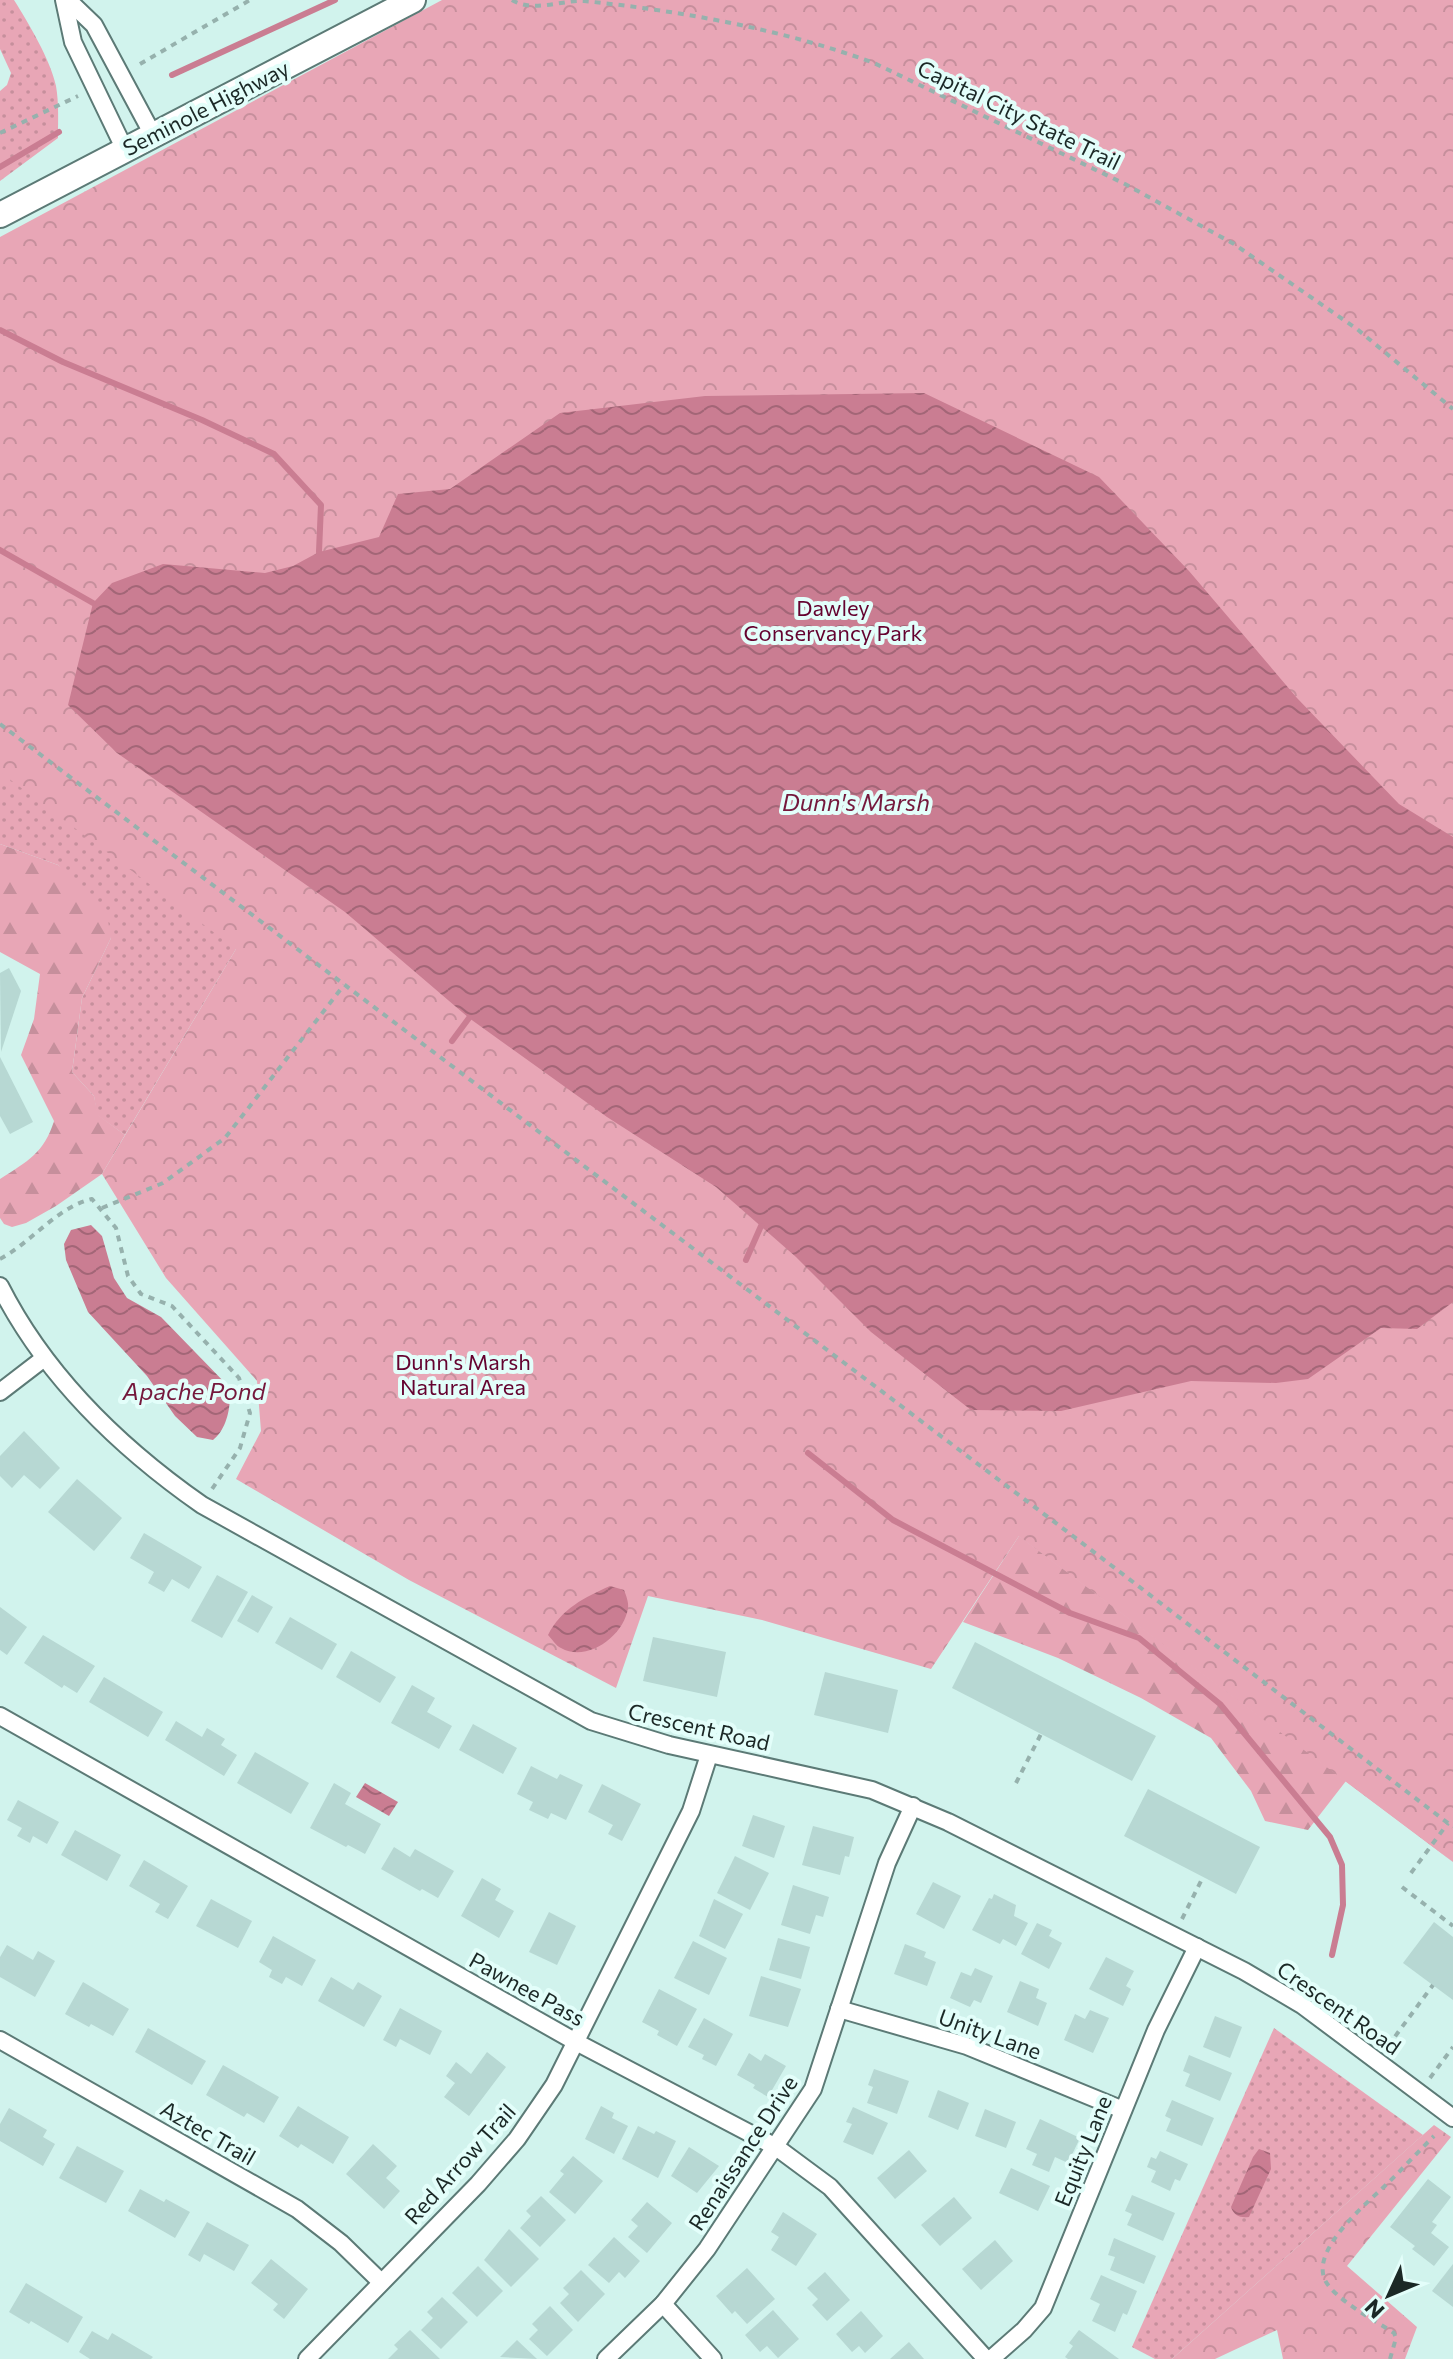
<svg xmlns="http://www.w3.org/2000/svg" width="1453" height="2359" viewBox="0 0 1453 2359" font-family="Commissioner,sans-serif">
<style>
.grass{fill:url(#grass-dots)}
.forest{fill:url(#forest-firs)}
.park{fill:url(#park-crowns)}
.water{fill:url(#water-waves)}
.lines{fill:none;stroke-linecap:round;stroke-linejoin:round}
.stream{stroke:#ca7d92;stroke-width:6}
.building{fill:#b7d8d3}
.street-casing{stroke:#5c7a76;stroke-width:20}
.secondary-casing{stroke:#5c7a76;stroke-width:28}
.path{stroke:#96b1ad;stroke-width:4;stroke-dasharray:6 6;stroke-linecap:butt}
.street{stroke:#fff;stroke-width:16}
.secondary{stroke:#fff;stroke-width:24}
.labels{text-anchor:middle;stroke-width:8;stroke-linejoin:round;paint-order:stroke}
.street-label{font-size:22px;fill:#1b2826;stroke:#e3fefa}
.park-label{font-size:22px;fill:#64022f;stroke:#e3fefa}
.water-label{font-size:24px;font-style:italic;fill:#75183c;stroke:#e3fefa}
</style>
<defs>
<pattern id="grass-dots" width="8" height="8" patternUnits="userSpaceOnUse" patternTransform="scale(2)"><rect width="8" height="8" fill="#e8a6b6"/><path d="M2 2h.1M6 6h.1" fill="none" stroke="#c68f9c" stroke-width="1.8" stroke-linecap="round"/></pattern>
<pattern id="forest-firs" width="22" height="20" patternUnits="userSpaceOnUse" patternTransform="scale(2)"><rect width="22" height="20" fill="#e8a6b6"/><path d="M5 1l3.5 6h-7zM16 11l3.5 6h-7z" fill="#c68f9c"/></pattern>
<pattern id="park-crowns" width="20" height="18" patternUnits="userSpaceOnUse" patternTransform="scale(2)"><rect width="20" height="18" fill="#e8a6b6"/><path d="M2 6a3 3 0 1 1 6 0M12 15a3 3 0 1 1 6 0" fill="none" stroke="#c68f9c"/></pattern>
<pattern id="water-waves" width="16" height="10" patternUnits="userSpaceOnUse" patternTransform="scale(2)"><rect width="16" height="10" fill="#ca7d92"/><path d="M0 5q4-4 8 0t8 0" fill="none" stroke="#a36677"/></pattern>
</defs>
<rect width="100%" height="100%" fill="#d1f3ed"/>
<!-- grass -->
<g class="grass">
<path d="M0,0H14C29,24 50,59 56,86C59,103 58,121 58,138L0,181V91L7,85L11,73L0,49Z"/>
<polygon points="0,708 1453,1862 236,949 125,1135 97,1115 94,1096 72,1072 82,998 111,938 58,865 0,844"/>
<polygon points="1274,2028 1423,2135 1172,2359 1155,2359 1132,2347"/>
</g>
<!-- forest -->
<g class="forest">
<path d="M0,844L58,865L107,915L111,938L82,998L72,1072L94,1096L98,1115L125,1135L102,1174L56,1206L26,1223L12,1227L4,1224L0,1218V1179C28,1161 44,1153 54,1121L21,1055L34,1019L40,974L0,952Z"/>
<polygon points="1019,1536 1346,1781 1308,1830 1265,1821 1251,1791 1211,1738 1141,1698 1058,1658 963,1622"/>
</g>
<!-- park -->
<g class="park">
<polygon points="442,0 1453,0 1453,1862 1019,1536 931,1669 762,1620 648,1596 616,1688 409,1580 236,1479 261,1431 257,1381 166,1278 102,1174 236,949 0,772 0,237"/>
<polygon points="1434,2125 1451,2137 1347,2266 1417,2327 1405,2359 1283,2359 1277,2330 1215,2359 1172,2359"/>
</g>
<!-- water -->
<g class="water">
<polygon points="924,393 1099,477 1189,571 1297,698 1399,804 1453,837 1453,1302 1417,1329 1381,1328 1308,1379 1276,1383 1191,1381 1061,1411 971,1410 871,1332 796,1257 716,1187 607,1117 469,1018 345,912 117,753 68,705 93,603 112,583 163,564 265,573 293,566 319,552 379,537 398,494 450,489 560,413 705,396"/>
<path d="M91,1225L102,1236L114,1278L127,1298L161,1317L228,1386C233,1402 227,1430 213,1440L197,1437L175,1416L147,1376L88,1312L66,1260L64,1244L71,1230Z"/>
<path d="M610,1586L624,1590C626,1595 629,1603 628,1608C624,1636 587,1663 561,1648C556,1646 552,1639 548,1635C561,1609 585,1597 610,1586Z"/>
<polygon points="365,1783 398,1802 389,1816 356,1797"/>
<path d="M1259,2149L1270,2153L1271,2169L1249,2217C1240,2218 1234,2216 1231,2207L1253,2157Z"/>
</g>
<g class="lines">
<!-- stream -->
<g class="stream">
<polyline points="172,75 335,0"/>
<polyline points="0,167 59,132"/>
<polyline points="0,330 63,362 202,420 274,454 321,505 319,552"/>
<polyline points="0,550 93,603"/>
<polyline points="452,1041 469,1018"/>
<polyline points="746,1260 761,1226"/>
<polyline points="808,1453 893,1520 1070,1613 1139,1638 1220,1704 1330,1837 1342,1865 1343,1905 1332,1955"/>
</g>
</g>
<!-- building -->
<g class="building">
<polygon points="9,968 21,991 1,1052 0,973"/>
<polygon points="0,1057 33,1122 10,1134 0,1116"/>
<polygon points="24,1431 60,1468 40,1489 24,1475 12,1488 0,1476 0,1456"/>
<polygon points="77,1479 122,1518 94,1551 48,1512"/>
<polygon points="144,1533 202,1567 189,1589 172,1579 164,1592 148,1583 154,1572 130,1558"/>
<polygon points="217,1575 248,1592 222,1638 191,1621"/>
<polygon points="252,1595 273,1607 258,1633 237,1621"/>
<polygon points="0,1607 27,1627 7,1655 0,1650"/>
<polygon points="290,1617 337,1644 322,1670 275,1643"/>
<polygon points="43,1635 95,1666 77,1693 64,1685 62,1688 24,1663"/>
<polygon points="653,1637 726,1652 717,1697 643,1681"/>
<polygon points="975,1642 1156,1736 1132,1781 952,1688"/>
<polygon points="351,1651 396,1677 380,1703 336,1677"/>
<polygon points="825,1672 898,1690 888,1733 814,1715"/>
<polygon points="104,1677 163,1712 148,1737 89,1702"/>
<polygon points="412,1685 435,1698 427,1712 452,1726 439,1749 391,1723"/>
<polygon points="176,1721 202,1737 207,1728 225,1739 221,1745 237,1755 224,1776 165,1740"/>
<polygon points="473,1724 517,1748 503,1774 459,1750"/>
<polygon points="255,1752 309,1783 291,1814 237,1783"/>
<polygon points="531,1766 557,1779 560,1774 583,1785 566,1820 551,1813 548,1819 529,1810 533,1802 517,1794"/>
<polygon points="334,1783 351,1793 345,1804 381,1824 365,1854 348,1845 346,1847 310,1828"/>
<polygon points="602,1784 641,1804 622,1841 608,1834 613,1825 588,1812"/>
<polygon points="1148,1789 1260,1847 1236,1894 1124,1836"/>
<polygon points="18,1800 59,1822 47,1844 33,1836 30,1843 17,1836 22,1828 7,1820"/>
<polygon points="753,1815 785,1826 774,1858 742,1846"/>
<polygon points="813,1826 854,1837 849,1857 845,1856 840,1875 802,1865"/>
<polygon points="75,1830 121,1855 107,1881 61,1855"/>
<polygon points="394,1847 410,1857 415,1849 454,1871 438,1898 422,1889 420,1891 381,1869"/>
<polygon points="735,1856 769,1873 750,1910 717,1893"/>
<polygon points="144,1860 188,1886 168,1919 155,1912 160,1904 129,1886"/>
<polygon points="482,1878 501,1889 495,1900 514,1911 499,1938 461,1916"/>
<polygon points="933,1882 961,1896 944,1929 916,1914"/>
<polygon points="793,1885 829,1897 823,1917 816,1915 810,1934 781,1925"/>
<polygon points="994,1894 1016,1905 1014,1916 1028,1923 1016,1946 1003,1939 1000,1944 972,1930 989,1898 992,1899"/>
<polygon points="211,1899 252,1921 238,1948 196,1926"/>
<polygon points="714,1899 743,1914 725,1949 699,1936"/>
<polygon points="549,1912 576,1926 557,1965 529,1952"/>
<polygon points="1434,1922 1453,1937 1453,2000 1403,1963"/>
<polygon points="1037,1923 1052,1930 1049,1936 1062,1943 1049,1969 1021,1954"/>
<polygon points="273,1936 316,1960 302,1986 286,1977 282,1984 269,1977 272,1970 259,1962"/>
<polygon points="778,1938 810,1947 801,1979 769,1970"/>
<polygon points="693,1941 727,1958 709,1995 674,1978"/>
<polygon points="905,1944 926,1952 924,1957 936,1962 927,1986 894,1974"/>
<polygon points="7,1945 33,1960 38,1951 55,1961 35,1997 0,1977 0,1957"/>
<polygon points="1106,1957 1134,1971 1126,1986 1131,1989 1123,2006 1089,1989"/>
<polygon points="975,1968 993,1976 981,2003 974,2000 970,2007 950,1998 961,1972 971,1976"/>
<polygon points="761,1976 801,1989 788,2027 749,2016"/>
<polygon points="331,1977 353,1990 358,1982 382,1996 364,2027 318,2001"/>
<polygon points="1020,1981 1039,1989 1036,1998 1047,2003 1038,2026 1007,2012"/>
<polygon points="83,1982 129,2009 113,2036 91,2024 89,2027 65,2014"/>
<polygon points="659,1989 697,2009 677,2046 657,2035 659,2031 642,2022"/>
<polygon points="400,2008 442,2031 430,2055 400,2039 396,2047 383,2040"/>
<polygon points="1090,2010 1109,2018 1093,2053 1064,2040 1075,2014 1085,2019"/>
<polygon points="1215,2016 1242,2027 1230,2058 1203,2047"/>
<polygon points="704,2018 733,2034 716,2066 702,2059 704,2055 688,2047"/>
<polygon points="148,2028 206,2061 192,2085 135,2052"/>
<polygon points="487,2052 506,2067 469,2116 444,2097 455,2083 446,2076 456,2062 471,2074"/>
<polygon points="749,2053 761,2061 765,2054 786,2066 768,2097 753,2088 755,2085 737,2075"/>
<polygon points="1189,2055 1232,2073 1220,2101 1185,2086 1190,2074 1183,2071"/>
<polygon points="223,2065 279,2097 264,2123 247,2113 244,2117 206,2095"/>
<polygon points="874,2069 909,2081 897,2114 867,2103 873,2087 868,2085"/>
<polygon points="938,2090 969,2103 958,2130 928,2117"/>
<polygon points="1172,2100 1214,2118 1202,2146 1166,2131 1171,2119 1165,2116"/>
<polygon points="298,2106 349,2137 333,2164 301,2144 298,2148 279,2136"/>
<polygon points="601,2106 614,2113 612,2118 628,2126 614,2154 585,2139"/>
<polygon points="853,2107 888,2123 873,2155 843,2142 852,2124 846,2122"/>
<polygon points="9,2108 47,2130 43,2137 55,2144 43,2166 0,2141 0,2124"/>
<polygon points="985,2109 1016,2122 1006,2148 975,2136"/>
<polygon points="1040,2119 1080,2138 1068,2163 1055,2157 1049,2172 1032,2165 1037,2154 1026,2149"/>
<polygon points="638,2126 654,2134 656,2131 676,2141 658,2178 622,2159"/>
<polygon points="373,2144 397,2166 386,2178 400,2191 384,2209 346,2174"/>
<polygon points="77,2146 124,2171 106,2203 59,2178"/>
<polygon points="689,2147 719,2166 697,2193 671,2176"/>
<polygon points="909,2150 927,2171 895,2199 877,2178"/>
<polygon points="1160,2151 1188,2164 1180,2181 1175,2179 1170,2191 1151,2182 1156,2171 1147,2167 1151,2157 1156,2159"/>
<polygon points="573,2156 603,2181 575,2214 549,2192 564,2174 560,2171"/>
<polygon points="1011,2168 1050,2186 1038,2211 999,2193"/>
<polygon points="1428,2179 1451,2197 1432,2222 1437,2225 1431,2233 1449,2247 1434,2266 1412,2249 1415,2246 1390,2227"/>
<polygon points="140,2189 164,2202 166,2199 190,2212 175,2238 128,2211"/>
<polygon points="1132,2195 1175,2213 1163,2241 1127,2225 1132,2214 1125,2211"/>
<polygon points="541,2196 566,2220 540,2247 520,2228 531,2216 526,2211"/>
<polygon points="954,2197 972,2218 940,2246 921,2225"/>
<polygon points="647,2202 672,2223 647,2253 628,2237 638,2226 631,2220"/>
<polygon points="783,2212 817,2234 796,2266 771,2250 779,2237 771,2232"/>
<polygon points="207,2222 249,2245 234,2271 204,2254 200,2262 188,2255"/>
<polygon points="509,2229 539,2259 511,2287 484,2260"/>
<polygon points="614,2237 640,2261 625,2278 619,2272 609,2283 588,2265"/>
<polygon points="1114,2238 1156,2256 1144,2284 1110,2270 1115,2257 1108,2255"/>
<polygon points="995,2240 1013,2261 981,2290 962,2269"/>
<polygon points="271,2259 308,2289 284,2319 273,2310 278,2304 251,2283"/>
<polygon points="1453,2264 1453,2307 1432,2291"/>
<polygon points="478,2266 503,2291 477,2317 452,2293"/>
<polygon points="747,2268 775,2299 747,2324 735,2311 732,2314 716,2296"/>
<polygon points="581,2270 605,2294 578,2322 560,2303 569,2294 563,2288"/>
<polygon points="825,2272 850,2300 827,2321 812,2305 818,2299 807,2288"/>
<polygon points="1101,2275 1137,2291 1127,2315 1123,2313 1115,2332 1092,2321 1100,2304 1090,2299"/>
<polygon points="26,2283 83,2317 68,2343 31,2321 29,2324 9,2312"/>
<polygon points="442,2297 468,2322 441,2349 421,2330 433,2318 427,2312"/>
<polygon points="550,2306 573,2330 547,2356 529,2339 538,2330 532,2324"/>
<polygon points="773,2310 799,2339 778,2358 767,2346 760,2352 745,2335"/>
<polygon points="861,2311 883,2336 865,2353 859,2346 852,2352 836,2334"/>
<polygon points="410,2330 440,2359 388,2359 398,2349 394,2345"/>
<polygon points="1079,2330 1119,2359 1068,2359 1065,2357 1073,2346 1069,2343"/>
<polygon points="92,2331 108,2340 112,2333 153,2357 151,2359 90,2359 79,2352"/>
<polygon points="517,2340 537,2359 500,2357"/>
<polygon points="909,2342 924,2359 890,2359"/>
</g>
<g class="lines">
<!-- street casing -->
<g class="street-casing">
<g id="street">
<polyline points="64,0 73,42 125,150"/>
<polyline points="68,0 94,25 153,135"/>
<path d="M0,1286C46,1377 119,1447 202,1505L591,1721L669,1745L872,1790L948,1822L1244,1971L1302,2005L1453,2118"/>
<polyline points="0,1392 43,1359"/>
<polyline points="0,1716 576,2042 776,2147 830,2187 986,2359"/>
<polyline points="839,2009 967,2046 1123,2110"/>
<polyline points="0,2040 297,2209 341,2243 381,2282"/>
<polyline points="663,2304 713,2359"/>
<polyline points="307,2359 478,2184 517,2139 554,2085 691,1811 709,1755"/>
<polyline points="606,2359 663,2304 707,2249 813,2089 887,1863 913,1806"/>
<polyline points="991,2359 1024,2330 1043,2308 1156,2030 1197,1947"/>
</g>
</g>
<!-- secondary casing -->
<g class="secondary-casing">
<polyline id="secondary" points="0,215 413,0"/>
</g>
<!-- path -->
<g class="path">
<path d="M512,0C533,13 561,0 584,1C682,11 781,29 874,63L1125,184L1234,244L1357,329L1453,409"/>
<polyline points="140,64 250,0"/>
<polyline points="0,133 78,96"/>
<polyline points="0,724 1069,1533 1453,1827"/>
<polyline points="102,1208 163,1183 225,1138 344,985"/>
<path d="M0,1259C32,1242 57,1207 92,1199L116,1228L128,1276L141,1294L172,1306L239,1378L250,1413L240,1448L212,1489"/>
<polyline points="1016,1783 1041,1734"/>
<polyline points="1411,1873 1448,1823"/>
<polyline points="1402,1887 1453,1926"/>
<polyline points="1182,1919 1203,1877"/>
<polyline points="1388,2046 1433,1985"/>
<polyline points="1430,2078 1453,2047"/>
<path d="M1390,2359L1396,2338L1394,2333C1376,2321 1334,2299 1325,2280C1310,2248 1371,2200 1390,2181C1405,2166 1419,2151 1434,2136"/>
</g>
<!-- street -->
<use href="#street" class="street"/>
<!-- secondary -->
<use href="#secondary" class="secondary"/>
</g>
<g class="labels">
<!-- street labels -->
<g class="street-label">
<text transform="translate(206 108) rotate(-27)" y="8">Seminole Highway</text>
<text transform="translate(1019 115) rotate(26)" y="8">Capital City State Trail</text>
<text transform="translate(699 1727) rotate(13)" y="8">Crescent Road</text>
<text transform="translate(527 1989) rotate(29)" y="8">Pawnee Pass</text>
<text transform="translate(1339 2008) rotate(35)" y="8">Crescent Road</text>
<text transform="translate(990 2034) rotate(20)" y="8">Unity Lane</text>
<text transform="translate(208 2133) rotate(30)" y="8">Aztec Trail</text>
<text transform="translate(1083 2151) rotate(-68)" y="8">Equity Lane</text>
<text transform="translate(743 2153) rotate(-57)" y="8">Renaissance Drive</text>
<text transform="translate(460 2164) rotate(-48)" y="8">Red Arrow Trail</text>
</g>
<!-- park labels -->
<g class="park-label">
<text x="833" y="616">Dawley<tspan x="833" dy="25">Conservancy Park</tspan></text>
<text x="463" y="1370">Dunn's Marsh<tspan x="463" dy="25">Natural Area</tspan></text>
</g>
<!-- water labels -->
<g class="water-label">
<text x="856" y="811">Dunn's Marsh</text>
<text x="194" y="1400">Apache Pond</text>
</g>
</g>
<!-- north arrow -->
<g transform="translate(1389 2295) rotate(226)" stroke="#e3fefa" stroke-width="6" paint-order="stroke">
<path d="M0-6L14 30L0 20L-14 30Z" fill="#1b2826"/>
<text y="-12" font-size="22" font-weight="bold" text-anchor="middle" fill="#1b2826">N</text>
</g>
</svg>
